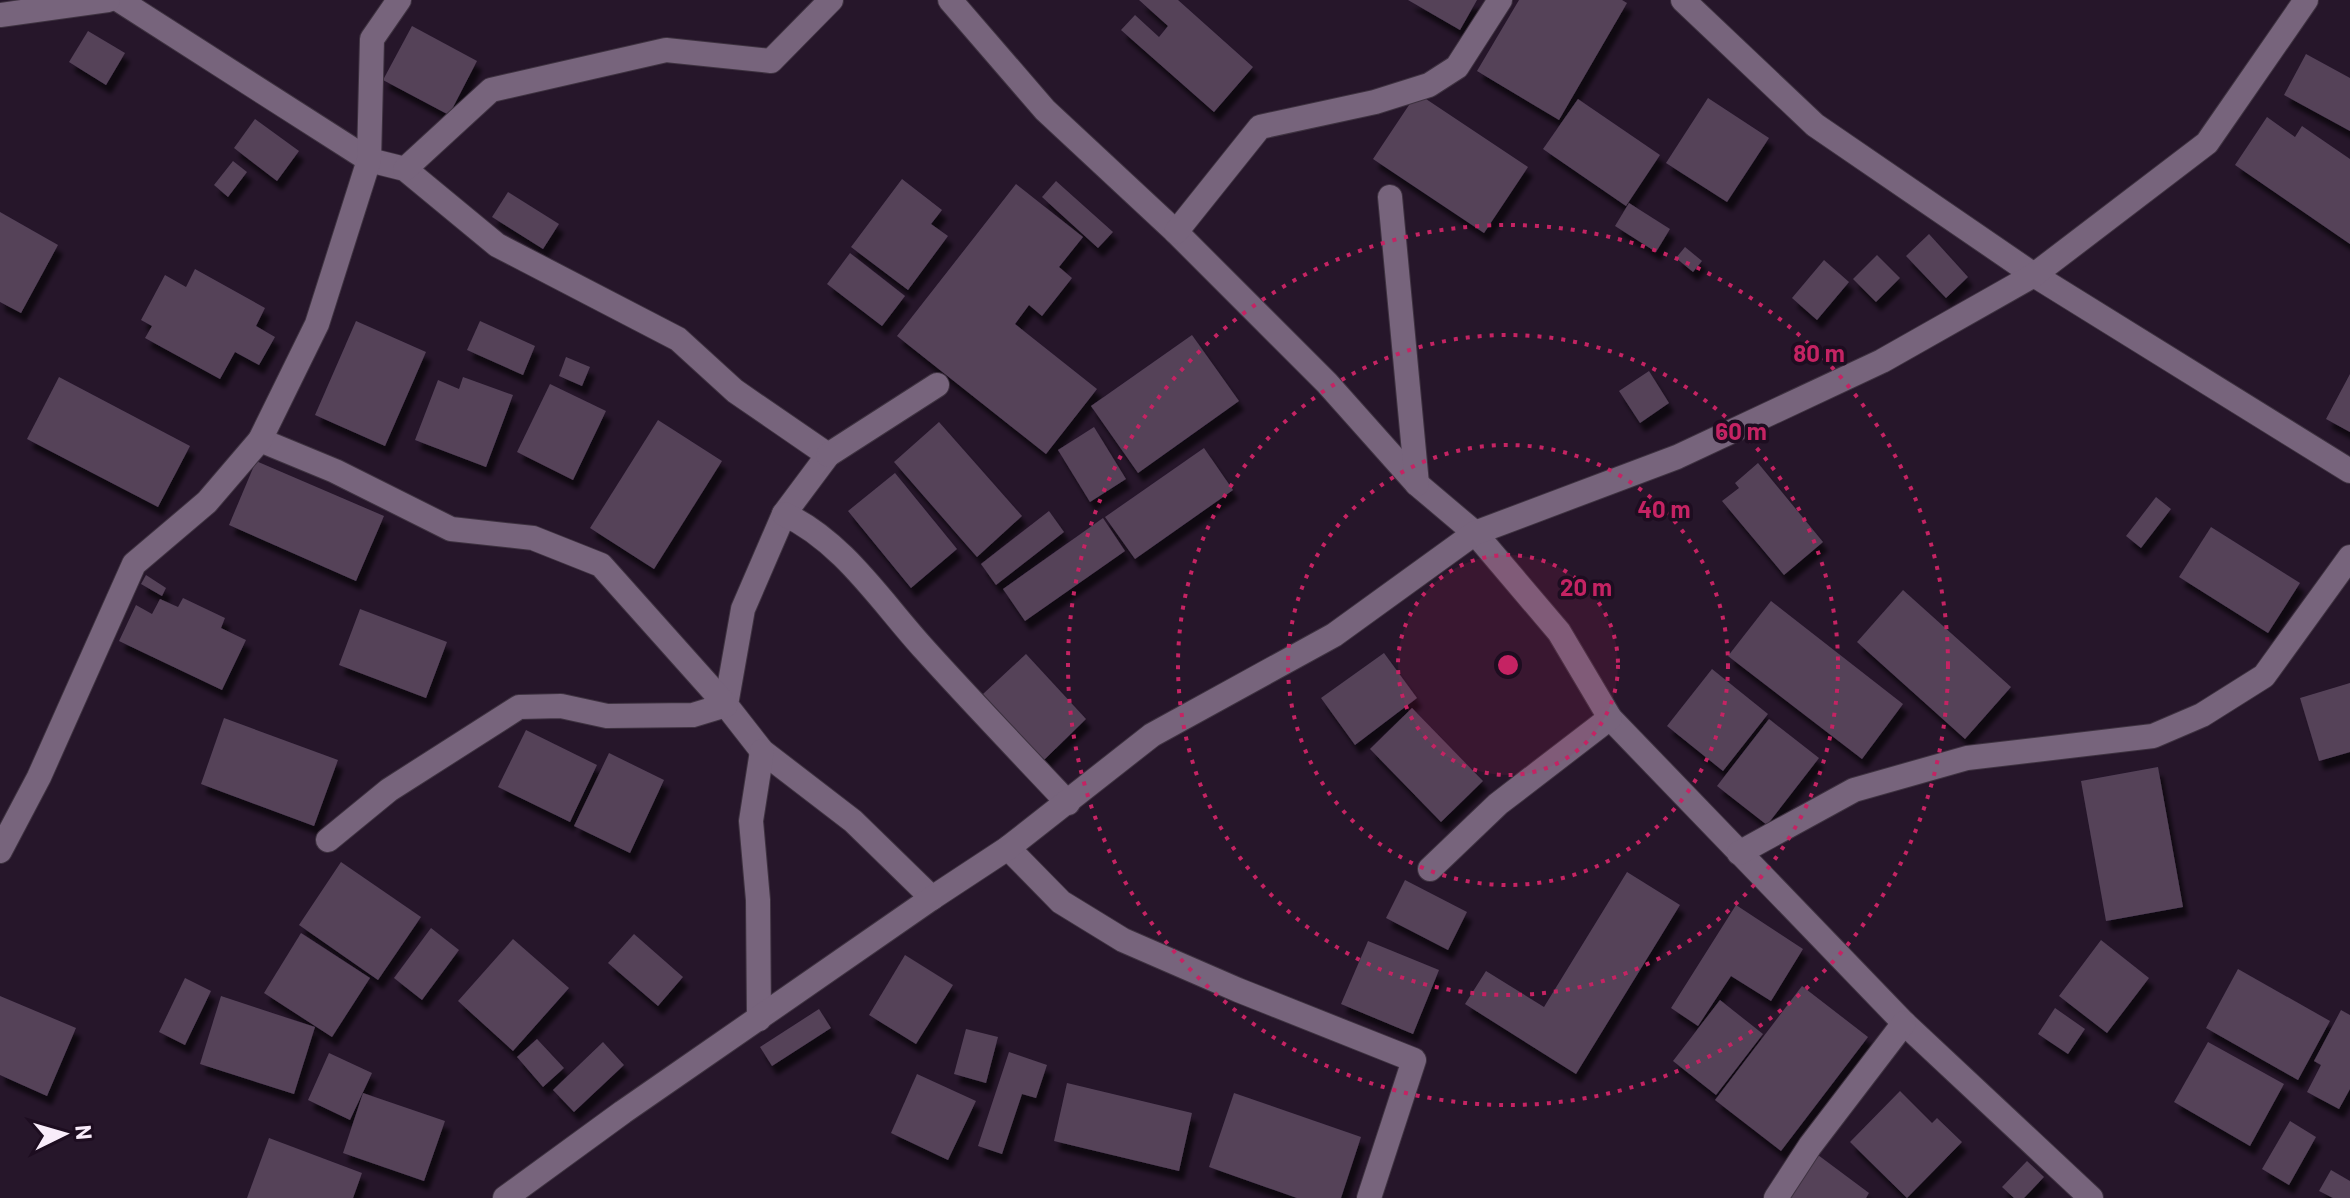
<svg xmlns="http://www.w3.org/2000/svg" width="2350" height="1198" viewBox="0 0 2350 1198" font-family="Barlow,sans-serif">
<style>
.building{fill:#544259;filter:url(#shadow)}
.lines{fill:none;stroke-linecap:round;stroke-linejoin:round}
.street-casing{stroke:#3e3240;stroke-width:26}
.street{stroke:#77647c;stroke-width:24}
.ring{fill:none;stroke:#c52363;stroke-width:4;stroke-dasharray:4 8}
.centre{fill:#c52363;stroke:#1d0d20;stroke-width:4}
.ring-label{font-size:24px;text-anchor:middle;font-weight:bold;fill:#c52363;stroke:#1d0d20;stroke-width:7;stroke-linejoin:round;paint-order:stroke}
</style>
<defs>
<filter id="shadow"><feDropShadow dx="5" dy="9" stdDeviation="2" flood-color="#0009"/></filter>
</defs>
<rect width="100%" height="100%" fill="#26162a"/>
<!-- building -->
<g class="building">
<polygon points="1139,0 1178,0 1253,67 1214,112 1121,30 1135,15 1159,37 1168,26"/>
<polygon points="1408,0 1477,0 1460,30"/>
<polygon points="1519,0 1622,0 1627,3 1559,120 1477,71"/>
<polygon points="412,26 477,61 449,115 383,80"/>
<polygon points="88,31 125,53 106,85 69,62"/>
<polygon points="2306,54 2350,78 2350,131 2284,95"/>
<polygon points="1417,93 1528,167 1484,233 1373,159"/>
<polygon points="1708,98 1769,138 1727,202 1666,163"/>
<polygon points="1578,99 1660,155 1626,206 1543,149"/>
<polygon points="2267,117 2295,137 2302,126 2350,159 2350,244 2235,165"/>
<polygon points="255,119 299,151 277,181 234,148"/>
<polygon points="233,161 247,172 228,197 214,185"/>
<polygon points="902,179 942,210 931,224 948,236 908,290 851,247"/>
<polygon points="1056,181 1113,232 1098,248 1042,197"/>
<polygon points="1016,184 1083,237 1059,267 1072,278 1042,316 1029,305 1015,324 1097,389 1046,454 897,336"/>
<polygon points="508,192 559,224 543,249 492,217"/>
<polygon points="1629,203 1670,229 1656,252 1615,226"/>
<polygon points="0,212 58,245 21,313 0,302"/>
<polygon points="1929,234 1968,277 1946,298 1906,256"/>
<polygon points="1685,247 1702,261 1693,272 1676,258"/>
<polygon points="850,253 905,296 882,326 827,284"/>
<polygon points="1877,255 1900,278 1876,302 1853,279"/>
<polygon points="1824,260 1849,282 1817,320 1792,298"/>
<polygon points="195,269 265,308 256,326 275,337 259,365 235,352 220,379 145,338 152,326 141,320 165,275 186,287"/>
<polygon points="356,321 426,352 385,446 315,415"/>
<polygon points="480,321 535,346 523,375 467,350"/>
<polygon points="1192,335 1239,401 1138,473 1091,406"/>
<polygon points="566,357 590,367 582,386 559,376"/>
<polygon points="1649,371 1669,403 1640,423 1619,391"/>
<polygon points="2350,374 2350,432 2326,419"/>
<polygon points="59,377 190,446 158,507 27,439"/>
<polygon points="463,377 513,395 486,467 415,440 438,380 459,389"/>
<polygon points="550,384 606,411 573,480 517,452"/>
<polygon points="658,420 722,461 654,569 590,528"/>
<polygon points="939,422 1022,516 977,557 894,462"/>
<polygon points="1094,427 1126,479 1090,502 1058,450"/>
<polygon points="1204,448 1233,490 1135,559 1105,517"/>
<polygon points="256,461 384,516 356,581 229,525"/>
<polygon points="1758,463 1823,542 1784,575 1722,501 1739,488 1735,483"/>
<polygon points="895,473 957,549 911,588 848,511"/>
<polygon points="2156,497 2171,509 2141,548 2126,536"/>
<polygon points="1049,511 1064,532 996,585 981,564"/>
<polygon points="1103,518 1125,551 1025,621 1003,589"/>
<polygon points="2211,527 2300,583 2268,633 2179,577"/>
<polygon points="146,575 166,588 162,596 141,584"/>
<polygon points="1903,590 2011,687 1965,739 1857,642"/>
<polygon points="183,598 225,618 221,628 246,640 222,690 119,641 136,605 152,614 160,599 178,607"/>
<polygon points="1771,601 1903,704 1862,759 1728,656"/>
<polygon points="360,609 447,642 426,698 339,665"/>
<polygon points="1384,653 1417,698 1355,745 1321,698"/>
<polygon points="1026,654 1086,719 1044,760 983,694"/>
<polygon points="1712,669 1768,714 1723,771 1667,726"/>
<polygon points="2350,683 2350,752 2319,761 2300,698"/>
<polygon points="1412,708 1483,781 1441,822 1370,749"/>
<polygon points="224,718 338,760 314,826 201,784"/>
<polygon points="1769,719 1819,758 1767,825 1717,786"/>
<polygon points="526,730 597,765 570,822 498,787"/>
<polygon points="609,753 664,780 630,853 574,826"/>
<polygon points="2158,767 2183,907 2106,921 2081,781"/>
<polygon points="341,862 421,917 378,980 299,925"/>
<polygon points="1627,872 1680,905 1576,1074 1465,1004 1486,971 1544,1007"/>
<polygon points="1405,880 1467,912 1448,950 1386,918"/>
<polygon points="1736,905 1803,949 1771,1001 1731,976 1698,1026 1671,1008"/>
<polygon points="431,928 459,950 422,1000 394,978"/>
<polygon points="301,933 370,978 332,1037 264,993"/>
<polygon points="634,934 683,977 658,1006 608,963"/>
<polygon points="513,939 569,988 513,1051 458,1001"/>
<polygon points="2101,940 2149,978 2107,1033 2059,996"/>
<polygon points="1368,941 1439,970 1413,1034 1341,1004"/>
<polygon points="905,955 953,985 916,1044 869,1015"/>
<polygon points="2238,969 2330,1021 2298,1080 2206,1028"/>
<polygon points="185,978 211,991 185,1045 159,1032"/>
<polygon points="1802,986 1868,1037 1781,1151 1715,1100"/>
<polygon points="0,996 76,1028 47,1096 0,1075"/>
<polygon points="221,996 315,1027 294,1094 200,1064"/>
<polygon points="1720,1000 1763,1034 1716,1095 1673,1061"/>
<polygon points="2055,1008 2085,1029 2068,1054 2038,1034"/>
<polygon points="819,1009 831,1028 772,1066 760,1047"/>
<polygon points="2341,1010 2350,1015 2350,1089 2339,1109 2307,1092 2321,1065 2314,1061"/>
<polygon points="966,1029 998,1037 986,1083 954,1074"/>
<polygon points="537,1039 564,1068 543,1087 517,1057"/>
<polygon points="603,1042 624,1065 574,1112 553,1090"/>
<polygon points="2208,1042 2284,1084 2250,1146 2174,1102"/>
<polygon points="1009,1052 1047,1065 1036,1098 1022,1094 1002,1154 978,1146"/>
<polygon points="329,1053 372,1073 350,1120 308,1100"/>
<polygon points="917,1074 976,1101 948,1160 891,1133"/>
<polygon points="1067,1083 1192,1113 1179,1171 1054,1141"/>
<polygon points="1900,1091 1932,1123 1937,1118 1962,1142 1907,1198 1850,1142"/>
<polygon points="363,1093 445,1121 424,1181 343,1153"/>
<polygon points="1234,1093 1361,1137 1341,1198 1297,1198 1209,1167"/>
<polygon points="2290,1121 2316,1137 2289,1185 2262,1169"/>
<polygon points="269,1138 362,1173 353,1198 247,1198"/>
<polygon points="1818,1155 1869,1193 1866,1198 1786,1198"/>
<polygon points="2027,1161 2044,1177 2024,1198 2014,1198 2002,1187"/>
<polygon points="2331,1170 2350,1181 2350,1198 2333,1198 2319,1191"/>
</g>
<g class="lines">
<!-- street casing -->
<g class="street-casing">
<g id="street">
<polyline points="119,0 369,160 405,169 497,245 678,339 735,391 828,455 784,514 743,609 726,705 762,751 853,821 932,898"/>
<polyline points="950,0 1045,110 1176,232 1327,383 1417,484 1475,533 1559,632 1610,718 1904,1023 2091,1198"/>
<polyline points="1683,0 1815,125 2034,275 2350,471"/>
<polyline points="0,15 108,0"/>
<polyline points="405,169 491,90 666,50 771,61 831,0"/>
<polyline points="1390,197 1417,484"/>
<polyline points="1176,232 1260,127 1375,102 1429,85 1457,67 1500,0"/>
<polyline points="260,440 335,471 451,529 533,538 601,565 726,705 693,715 607,716 561,706 519,707 389,790 328,840"/>
<polyline points="828,455 937,385"/>
<path d="M784,514C843,541 882,603 925,650C972,702 1020,752 1068,803"/>
<polyline points="1008,848 1061,902 1123,940 1238,990 1414,1060 1369,1198"/>
<polyline points="0,851 39,777 134,564 207,502 260,440 317,324 369,160 372,39 399,0"/>
<polyline points="1739,853 1854,790 1967,758 2153,736 2202,715 2264,676 2350,557"/>
<polyline points="1430,869 1498,804 1610,718"/>
<polyline points="759,1019 758,900 751,821 762,751"/>
<polyline points="505,1198 623,1112 932,898 1008,848 1152,735 1334,635 1475,533 1677,457 1882,361 2034,275 2207,143 2306,0"/>
<polyline points="1776,1198 1810,1146 1904,1023"/>
</g>
</g>
<!-- street -->
<use href="#street" class="street"/>
</g>
<!-- distance rings -->
<circle cx="1508" cy="665" r="110" fill="#c52363" fill-opacity=".12"/>
<g class="ring">
<circle cx="1508" cy="665" r="110"/>
<circle cx="1508" cy="665" r="220"/>
<circle cx="1508" cy="665" r="330"/>
<circle cx="1508" cy="665" r="440"/>
</g>
<circle cx="1508" cy="665" r="12" class="centre"/>
<g class="ring-label">
<text x="1819" y="362">80 m</text>
<text x="1741" y="440">60 m</text>
<text x="1664" y="518">40 m</text>
<text x="1586" y="596">20 m</text>
</g>
<!-- north arrow -->
<g transform="translate(64 1134) rotate(85)" stroke="#1d0d20" stroke-width="6" paint-order="stroke">
<path d="M0-6L14 30L0 20L-14 30Z" fill="#f8ecfa"/>
<text y="-12" font-size="22" font-weight="bold" text-anchor="middle" fill="#f8ecfa">N</text>
</g>
</svg>
